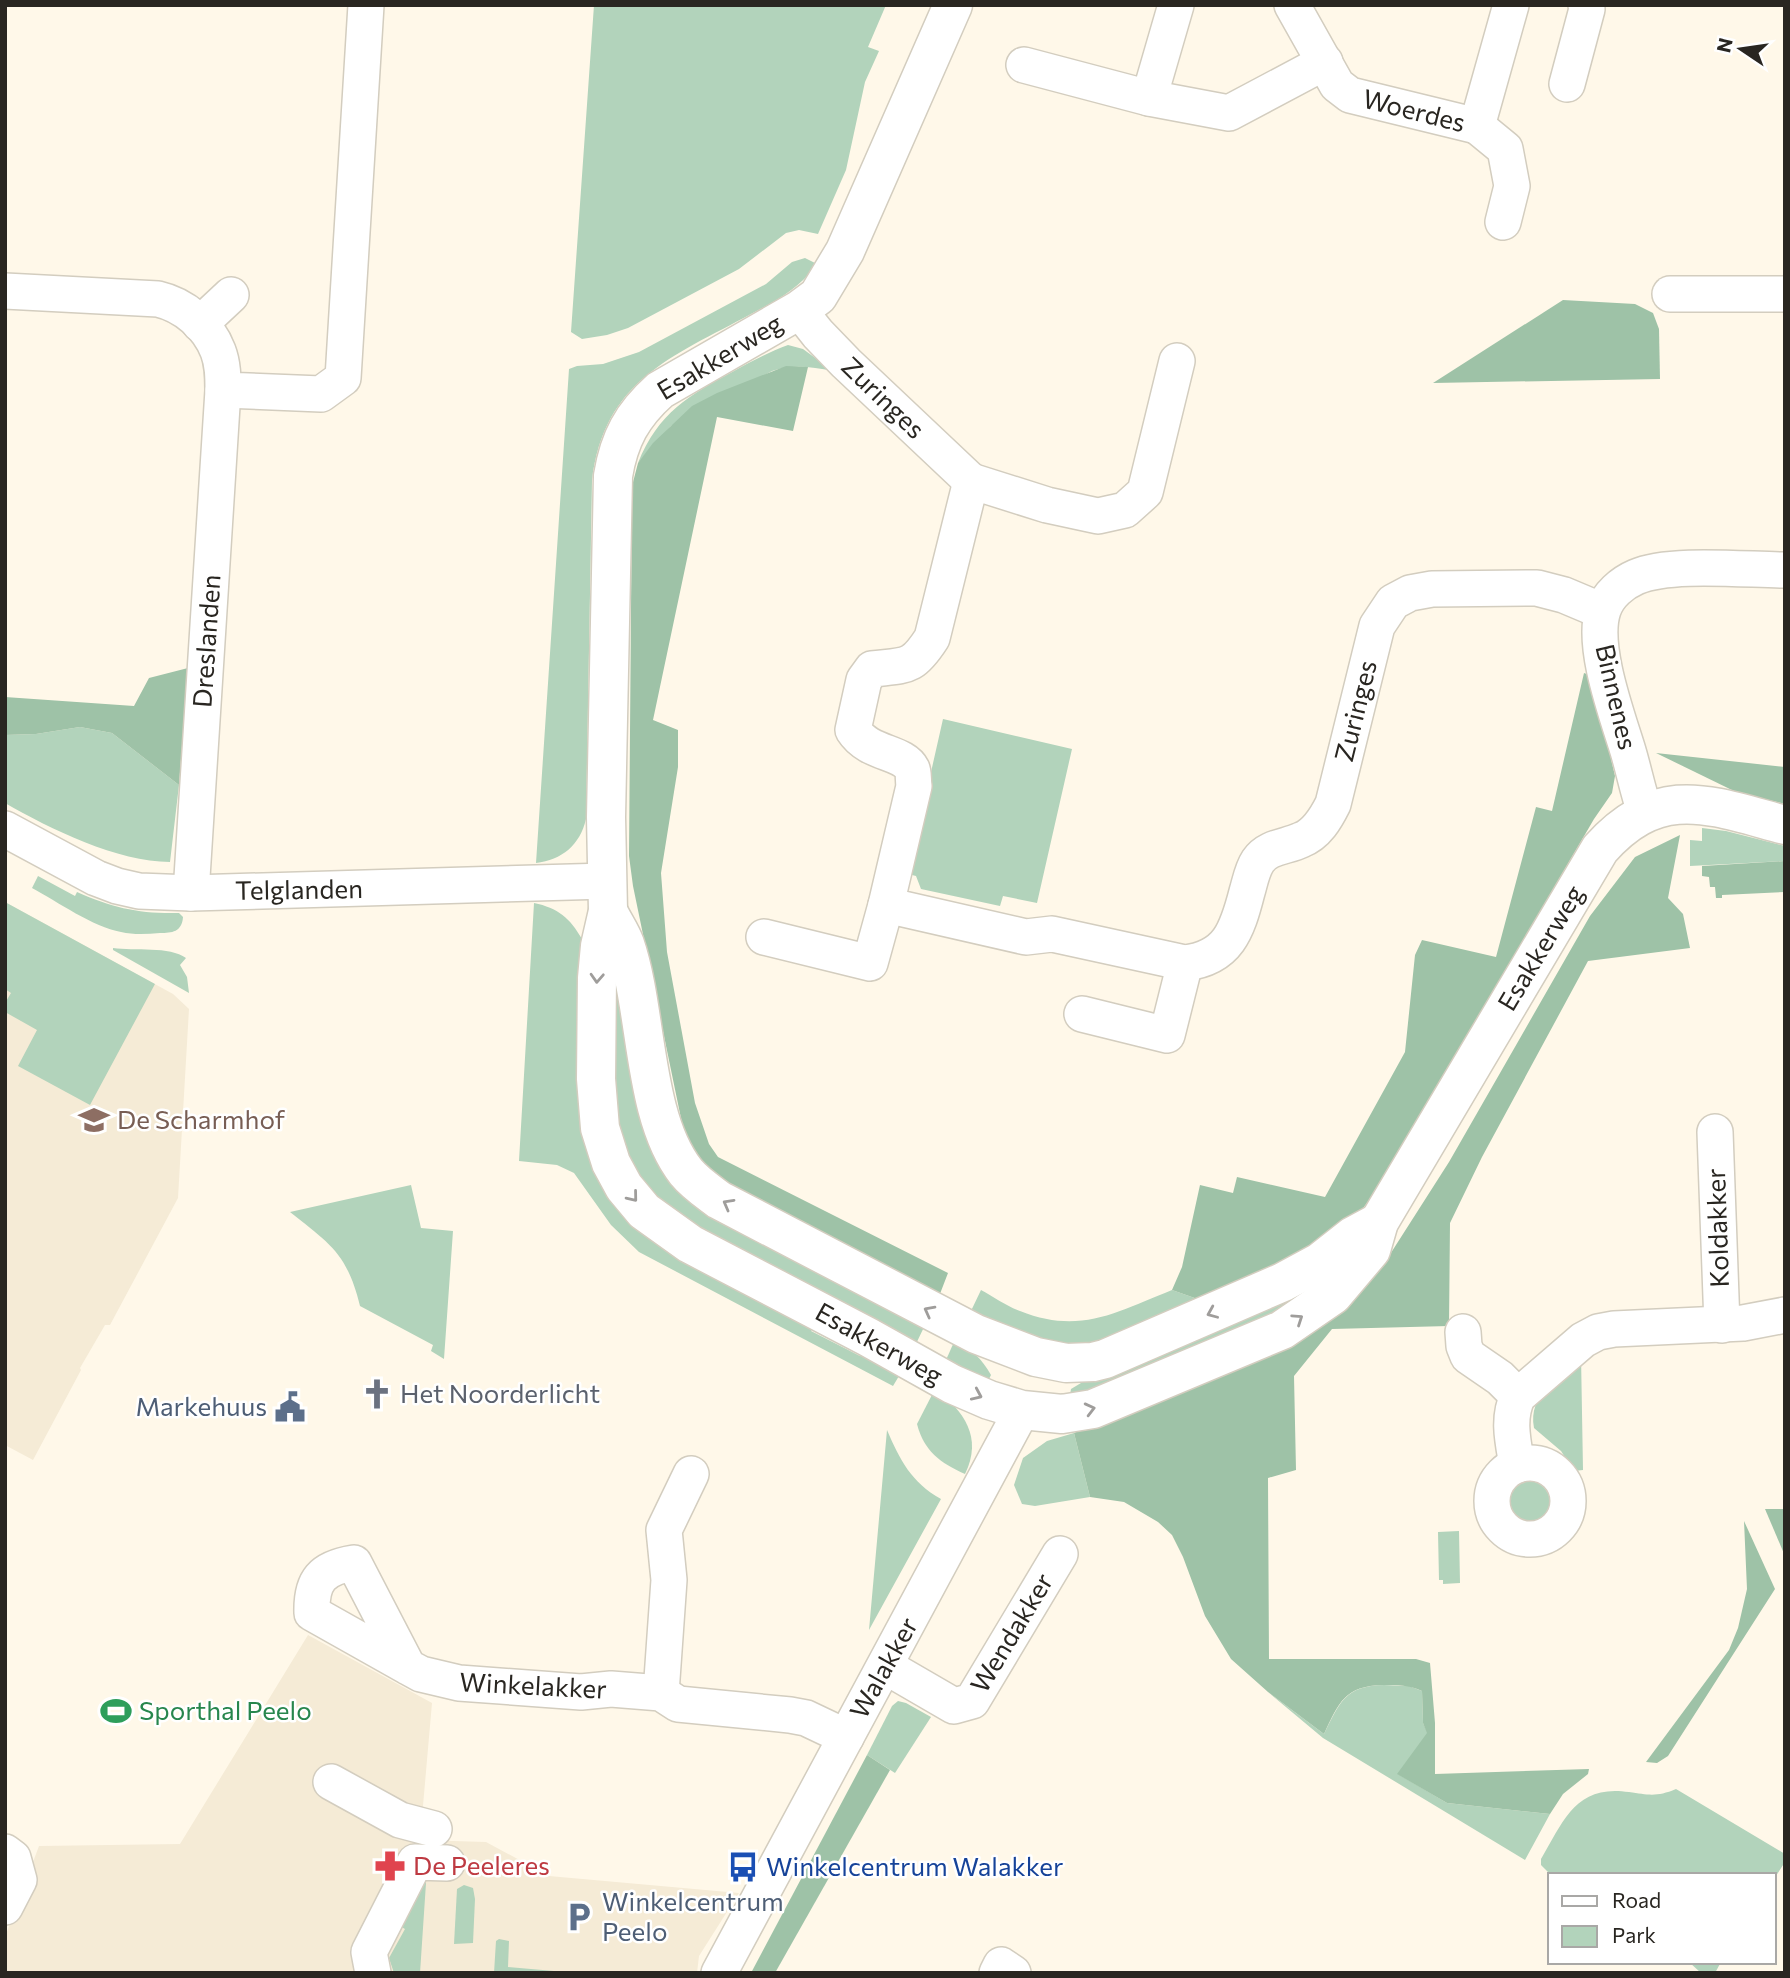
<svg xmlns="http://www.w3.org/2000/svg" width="1790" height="1978" viewBox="0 0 1790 1978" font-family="Commissioner,sans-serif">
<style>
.built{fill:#f5ebd6}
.green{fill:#b2d3bb}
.forest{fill:#9ec2a7}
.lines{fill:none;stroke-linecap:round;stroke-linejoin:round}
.street-casing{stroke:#d3cdbf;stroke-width:38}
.secondary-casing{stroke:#d3cdbf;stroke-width:41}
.street{stroke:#fff;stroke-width:35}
.secondary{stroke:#fff;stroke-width:38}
.oneway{stroke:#9f9d9b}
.labels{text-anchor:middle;stroke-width:5;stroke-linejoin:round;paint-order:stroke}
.street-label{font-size:26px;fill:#292621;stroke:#fff}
.education-label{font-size:26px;fill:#785e54;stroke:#fff;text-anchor:start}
.worship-label{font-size:26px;fill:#5b616d;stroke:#fff;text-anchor:start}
.service-label{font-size:26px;fill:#4e5e75;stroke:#fff;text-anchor:end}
.leisure-label{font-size:26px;fill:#27864d;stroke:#fff;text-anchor:start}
.health-label{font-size:26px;fill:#be3a42;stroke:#fff;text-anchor:start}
.transit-label{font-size:26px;fill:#164399;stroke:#fff;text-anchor:start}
</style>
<rect width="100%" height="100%" fill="#fff8e9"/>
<!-- built -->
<g class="built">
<polygon points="5,902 173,994 189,1009 178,1198 110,1325 105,1325 80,1368 81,1370 33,1460 5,1445"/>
<polygon points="308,1635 432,1703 420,1840 486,1842 549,1876 739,1893 699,1956 697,1973 5,1973 5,1937 39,1846 180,1844"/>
</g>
<!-- green -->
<g class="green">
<polygon points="594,5 886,5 868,47 879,51 865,82 846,170 818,234 799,230 786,233 739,269 628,328 607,335 582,339 571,332"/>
<path d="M805,258L815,263L816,266C798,289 776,301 751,314C672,357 604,380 592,481L586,819C580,845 562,860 536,863L569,369L577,366L603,364L639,352L766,284L792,262Z"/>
<path d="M788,345L803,349L833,371C811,367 793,364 772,371L671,426L638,463C658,413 689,395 734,371C752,361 769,352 788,345Z"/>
<polygon points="943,719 1072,749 1037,903 1003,896 1000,906 921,889 916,876 908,874"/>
<path d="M80,727L112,733L179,785L170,862C118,862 50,829 5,803V735L36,734Z"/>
<polygon points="1702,828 1726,831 1785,846 1785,861 1690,866 1690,840 1702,841"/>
<path d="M38,876L75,896L77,892C113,908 140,914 179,913L183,917C182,932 172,933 160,933C147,934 134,935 121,932C93,927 58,902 32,888Z"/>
<polygon points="5,902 155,984 90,1105 18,1066 37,1030 5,1012 5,1003 11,993 5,989"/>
<path d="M534,903C558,908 570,918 582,939L623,1214L641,1233L663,1248L814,1326L811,1331L860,1356L863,1351L902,1371L893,1386L639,1252L611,1225L574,1173L557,1165L519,1161Z"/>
<path d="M113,948C134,951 170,946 186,958L180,965L187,977L189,993L113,950Z"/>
<polygon points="616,984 642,1118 926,1323 914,1348 659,1210 612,1131"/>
<path d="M411,1185L421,1228L453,1231L444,1359L431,1351L433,1345L360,1306C347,1253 330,1244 290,1212Z"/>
<path d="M981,1290C994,1297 1006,1306 1020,1311C1080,1335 1117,1312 1172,1290L1206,1302L1103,1345L1061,1350L970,1313Z"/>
<polygon points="1290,1299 1291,1307 1100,1393 1070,1395 1071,1389 1086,1380"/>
<path d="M954,1342C971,1348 982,1359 991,1375L989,1379L946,1360Z"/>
<path d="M1581,1355L1583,1470L1574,1471L1561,1451L1534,1428C1528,1394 1558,1378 1581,1355Z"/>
<path d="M935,1389C964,1411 983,1437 965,1474C940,1463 924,1451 917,1424Z"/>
<path d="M887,1430C900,1460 911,1482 941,1499L869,1630Z"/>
<polygon points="1074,1433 1090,1497 1035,1506 1022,1504 1014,1485 1023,1458 1047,1441"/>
<circle cx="1529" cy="1502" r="21"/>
<polygon points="1459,1531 1460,1583 1443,1584 1443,1580 1439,1580 1438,1532"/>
<path d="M1384,1685L1409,1686L1422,1691L1423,1723L1428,1733L1398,1774L1447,1803L1550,1814L1525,1860L1323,1738L1268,1692L1324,1734C1340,1702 1345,1686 1384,1685Z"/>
<polygon points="898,1701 906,1703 931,1717 895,1773 867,1755 892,1706"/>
<path d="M1676,1789L1785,1854V1862L1774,1879V1875H1551L1541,1865V1859C1564,1820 1576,1784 1629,1792C1649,1795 1657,1797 1676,1789Z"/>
<polygon points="419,1879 426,1883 420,1973 394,1973 389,1958 405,1929 395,1923"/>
<polygon points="464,1885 473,1888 475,1899 473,1943 454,1944 457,1889"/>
<polygon points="499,1939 509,1941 508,1967 577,1973 494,1973 496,1941"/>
<polygon points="1689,1962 1721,1962 1715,1973 1701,1973"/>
</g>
<!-- forest -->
<g class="forest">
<polygon points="1563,300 1635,304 1653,313 1659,329 1660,379 1433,383"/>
<polygon points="786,366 808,367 793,431 717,417 653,720 678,730 678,767 661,873 667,952 695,1103 709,1144 718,1157 948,1273 938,1299 732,1189 697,1157 683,1128 633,886 629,856 632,486 638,463 653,443 692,406 717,393"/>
<polygon points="188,668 179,785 112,733 80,727 36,734 5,735 5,697 134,706 149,678"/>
<polygon points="1584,673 1592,676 1615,776 1612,793 1594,819 1380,1187 1359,1213 1322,1244 1206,1302 1172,1290 1182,1267 1200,1185 1233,1193 1237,1177 1325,1197 1405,1052 1415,955 1422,940 1496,957 1536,807 1552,811"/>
<polygon points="1656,753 1785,767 1785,804 1736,792"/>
<path d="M1680,835L1668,898L1683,914L1690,948L1588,961L1482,1157L1450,1223L1449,1326L1332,1329L1294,1376L1296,1470L1268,1478L1269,1659H1416L1430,1663L1435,1723V1774L1589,1769L1588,1774L1563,1794L1550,1814L1447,1803L1397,1774L1427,1733L1423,1723L1422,1691C1409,1685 1398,1685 1383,1685C1345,1686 1339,1702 1324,1734L1268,1692L1231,1659L1205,1616L1183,1557L1172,1535L1158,1522L1124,1502L1090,1497L1074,1433L1160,1396L1323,1317L1380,1270L1449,1162L1590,916L1635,857Z"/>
<polygon points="1785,861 1785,892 1722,895 1722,898 1716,898 1715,887 1710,887 1709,877 1702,876 1702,866"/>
<polygon points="1765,1509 1785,1509 1785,1556"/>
<polygon points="1744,1521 1775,1589 1668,1756 1657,1763 1646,1762 1729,1650 1738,1628 1747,1589"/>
<polygon points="867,1755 890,1770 775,1973 751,1973"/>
</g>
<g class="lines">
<!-- street casing -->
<g class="street-casing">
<g id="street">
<polyline points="1292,5 1337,85 1350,95 1477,126 1511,5"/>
<polyline points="1024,65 1149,98 1229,113 1325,62"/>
<polyline points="1567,84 1587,9 1586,5"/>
<polyline points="1149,98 1176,5"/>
<polyline points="1477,126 1505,149 1512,186 1503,222"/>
<path d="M5,291L158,299C184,305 208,325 218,351C223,364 223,377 223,390L321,394L343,378L366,5"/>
<polyline points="1670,294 1785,294"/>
<polyline points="799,310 818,334 846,363 971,481"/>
<polyline points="200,324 231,295"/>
<path d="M1177,361L1145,492L1125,510L1098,516L1047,505L971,481L932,638C912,669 907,665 872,669L864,680L853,730C869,755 903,751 912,769C914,773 913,781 914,786L886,905L1026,937L1052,934L1185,963C1228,958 1237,931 1247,892C1250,882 1252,870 1258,861C1268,846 1287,847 1301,840C1317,834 1326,818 1333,804L1377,626L1393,602L1410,593L1432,589L1537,588L1564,595L1602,611"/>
<path d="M1645,812C1638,792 1634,771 1628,751C1617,715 1591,646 1603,610C1608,595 1622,583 1636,577C1669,562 1747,570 1785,570"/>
<polyline points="5,829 96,878 117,886 139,891 191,893 607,881"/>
<polyline points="191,893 223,390"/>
<polyline points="764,937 870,963 886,905"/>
<polyline points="1082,1014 1167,1035 1185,963"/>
<polyline points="1715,1132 1722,1325"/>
<polyline points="1463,1332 1464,1346 1468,1356 1500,1378 1518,1396"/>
<circle cx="1530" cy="1501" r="38"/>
<path d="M1517,1465C1513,1442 1507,1418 1518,1396L1583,1340L1598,1332L1614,1329L1743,1323L1785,1315"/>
<polyline points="885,1666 954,1706 972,1701 1060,1554"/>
<path d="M408,1667L354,1563C322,1568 311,1580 312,1613L408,1667L421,1674L459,1683L581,1692L611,1689L661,1693L678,1704L790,1715L806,1718L846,1737"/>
<polyline points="661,1693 669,1580 664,1530 691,1474"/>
<polyline points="331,1782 400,1820 434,1829"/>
<polyline points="5,1852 13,1858 19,1880 5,1907"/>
<polyline points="373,1973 369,1952 415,1862 447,1863"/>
<polyline points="719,1973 1022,1410"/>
<polyline points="997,1973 1001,1965 1013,1973"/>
</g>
</g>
<!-- secondary casing -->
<g class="secondary-casing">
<g id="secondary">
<path d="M953,5L845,251L818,296L799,310L660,390C632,415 619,439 613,476L606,817L608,911L600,946L597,978L596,1079L600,1128L611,1163L624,1187L644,1211L690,1244L868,1337L952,1384L989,1400L1022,1410L1062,1414L1093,1409L1282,1330L1333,1295L1371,1250L1379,1222L1600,849C1660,782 1709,805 1785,825"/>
<path d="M608,911C613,922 621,933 625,944C648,1011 642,1116 686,1172C695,1183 707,1191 719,1200L976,1334L1036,1357L1066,1363L1093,1362L1105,1359L1283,1282L1320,1262L1353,1236L1379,1222"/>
</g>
</g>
<!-- street -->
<use href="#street" class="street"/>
<!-- secondary -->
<use href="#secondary" class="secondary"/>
</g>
<!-- one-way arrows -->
<defs><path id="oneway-chevron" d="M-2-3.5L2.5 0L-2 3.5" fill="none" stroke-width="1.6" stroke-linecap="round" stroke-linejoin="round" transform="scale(1.75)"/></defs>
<g class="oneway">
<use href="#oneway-chevron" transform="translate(597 978) rotate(93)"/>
<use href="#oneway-chevron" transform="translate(633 1197) rotate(51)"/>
<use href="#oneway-chevron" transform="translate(728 1204) rotate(-151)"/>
<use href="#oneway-chevron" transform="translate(929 1311) rotate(-152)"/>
<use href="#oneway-chevron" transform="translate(1212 1313) rotate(157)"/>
<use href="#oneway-chevron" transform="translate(1298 1319) rotate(-34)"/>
<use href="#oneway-chevron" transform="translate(977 1395) rotate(24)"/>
<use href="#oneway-chevron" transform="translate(1090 1409) rotate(-14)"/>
</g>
<!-- icons -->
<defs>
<g id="school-bare" transform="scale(2.415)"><path d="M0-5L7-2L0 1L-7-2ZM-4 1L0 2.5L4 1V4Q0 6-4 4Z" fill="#8d6e63" stroke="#fff" stroke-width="2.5" paint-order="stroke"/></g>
<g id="church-bare" transform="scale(2.415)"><path d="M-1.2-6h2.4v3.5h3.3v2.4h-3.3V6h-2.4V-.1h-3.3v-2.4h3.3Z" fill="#6b7280" stroke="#fff" stroke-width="2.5" paint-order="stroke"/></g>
<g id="civic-bare" transform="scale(2.415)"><path d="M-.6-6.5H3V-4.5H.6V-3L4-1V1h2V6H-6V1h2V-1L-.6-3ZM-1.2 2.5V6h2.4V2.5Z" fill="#5c6f8a" stroke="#fff" stroke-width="2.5" paint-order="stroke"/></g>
<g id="stadium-bare" transform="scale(2.415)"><path d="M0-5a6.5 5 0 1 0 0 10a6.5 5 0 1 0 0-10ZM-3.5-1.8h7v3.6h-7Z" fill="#2e9e5b" stroke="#fff" stroke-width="2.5" paint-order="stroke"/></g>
<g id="pharmacy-bare" transform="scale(2.415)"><path d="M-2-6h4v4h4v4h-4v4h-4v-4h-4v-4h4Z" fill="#e0444e" stroke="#fff" stroke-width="2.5" paint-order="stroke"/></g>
<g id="bus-bare" transform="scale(2.415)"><path d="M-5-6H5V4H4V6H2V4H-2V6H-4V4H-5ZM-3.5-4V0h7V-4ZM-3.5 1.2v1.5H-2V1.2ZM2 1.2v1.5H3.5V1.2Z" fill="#1a4fb4" stroke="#fff" stroke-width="2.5" paint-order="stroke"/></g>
<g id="parking-bare" transform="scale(2.415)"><path d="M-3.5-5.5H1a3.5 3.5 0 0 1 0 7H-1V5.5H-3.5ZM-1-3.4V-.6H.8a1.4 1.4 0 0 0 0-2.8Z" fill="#5c6f8a" stroke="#fff" stroke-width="2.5" paint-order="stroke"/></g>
</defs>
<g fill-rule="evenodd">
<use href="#school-bare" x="94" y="1120"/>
<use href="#church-bare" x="377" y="1394"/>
<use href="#civic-bare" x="290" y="1407"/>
<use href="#stadium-bare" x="116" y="1711"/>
<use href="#pharmacy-bare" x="390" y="1866"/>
<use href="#bus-bare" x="743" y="1867"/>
<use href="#parking-bare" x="579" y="1917"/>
</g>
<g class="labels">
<!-- street labels -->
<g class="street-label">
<text transform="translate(1414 111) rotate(14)" y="9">Woerdes</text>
<text transform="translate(720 357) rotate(-31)" y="9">Esakkerweg</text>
<text transform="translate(883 398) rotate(44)" y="9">Zuringes</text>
<text transform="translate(207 641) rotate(-86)" y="9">Dreslanden</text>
<text transform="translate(1616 697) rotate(77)" y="9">Binnenes</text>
<text transform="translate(1356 711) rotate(-76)" y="9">Zuringes</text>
<text transform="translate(299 890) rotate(-1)" y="9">Telglanden</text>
<text transform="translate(1541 948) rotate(-59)" y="9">Esakkerweg</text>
<text transform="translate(1718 1228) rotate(-92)" y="9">Koldakker</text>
<text transform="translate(879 1344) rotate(29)" y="9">Esakkerweg</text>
<text transform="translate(1012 1633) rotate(-59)" y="9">Wendakker</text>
<text transform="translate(884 1668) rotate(-61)" y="9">Walakker</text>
<text transform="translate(533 1686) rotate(3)" y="9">Winkelakker</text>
</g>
<!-- education labels -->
<g class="education-label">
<text x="117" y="1129">De Scharmhof</text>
</g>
<!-- worship labels -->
<g class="worship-label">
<text x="400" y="1403">Het Noorderlicht</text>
</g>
<!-- service labels -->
<g class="service-label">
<text x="267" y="1416">Markehuus</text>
<text x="602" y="1911" text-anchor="start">Winkelcentrum<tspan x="602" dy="30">Peelo</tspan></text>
</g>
<!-- leisure labels -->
<g class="leisure-label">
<text x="139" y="1720">Sporthal Peelo</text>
</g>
<!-- health labels -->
<g class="health-label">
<text x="413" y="1875">De Peeleres</text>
</g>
<!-- transit labels -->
<g class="transit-label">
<text x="766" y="1876">Winkelcentrum Walakker</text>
</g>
</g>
<!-- border -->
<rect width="1790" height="1978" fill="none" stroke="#292621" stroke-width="14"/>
<!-- legend -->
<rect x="1548" y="1873" width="228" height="91" fill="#ffffff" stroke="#a9a8a6" stroke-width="2"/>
<rect x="1562" y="1896" width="35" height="10" fill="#ffffff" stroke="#a9a8a6" stroke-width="2"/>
<text x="1612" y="1908" font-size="21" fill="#292621">Road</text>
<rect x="1562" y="1926" width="35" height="21" fill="#b2d3bb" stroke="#a9a8a6" stroke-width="2"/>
<text x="1612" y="1943" font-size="21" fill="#292621">Park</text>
<!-- north arrow -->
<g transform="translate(1741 49) rotate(283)" stroke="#ffffff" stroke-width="5" paint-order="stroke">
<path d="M0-5L12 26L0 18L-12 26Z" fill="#292621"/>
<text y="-10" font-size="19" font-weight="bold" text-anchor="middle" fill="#292621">N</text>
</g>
</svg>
